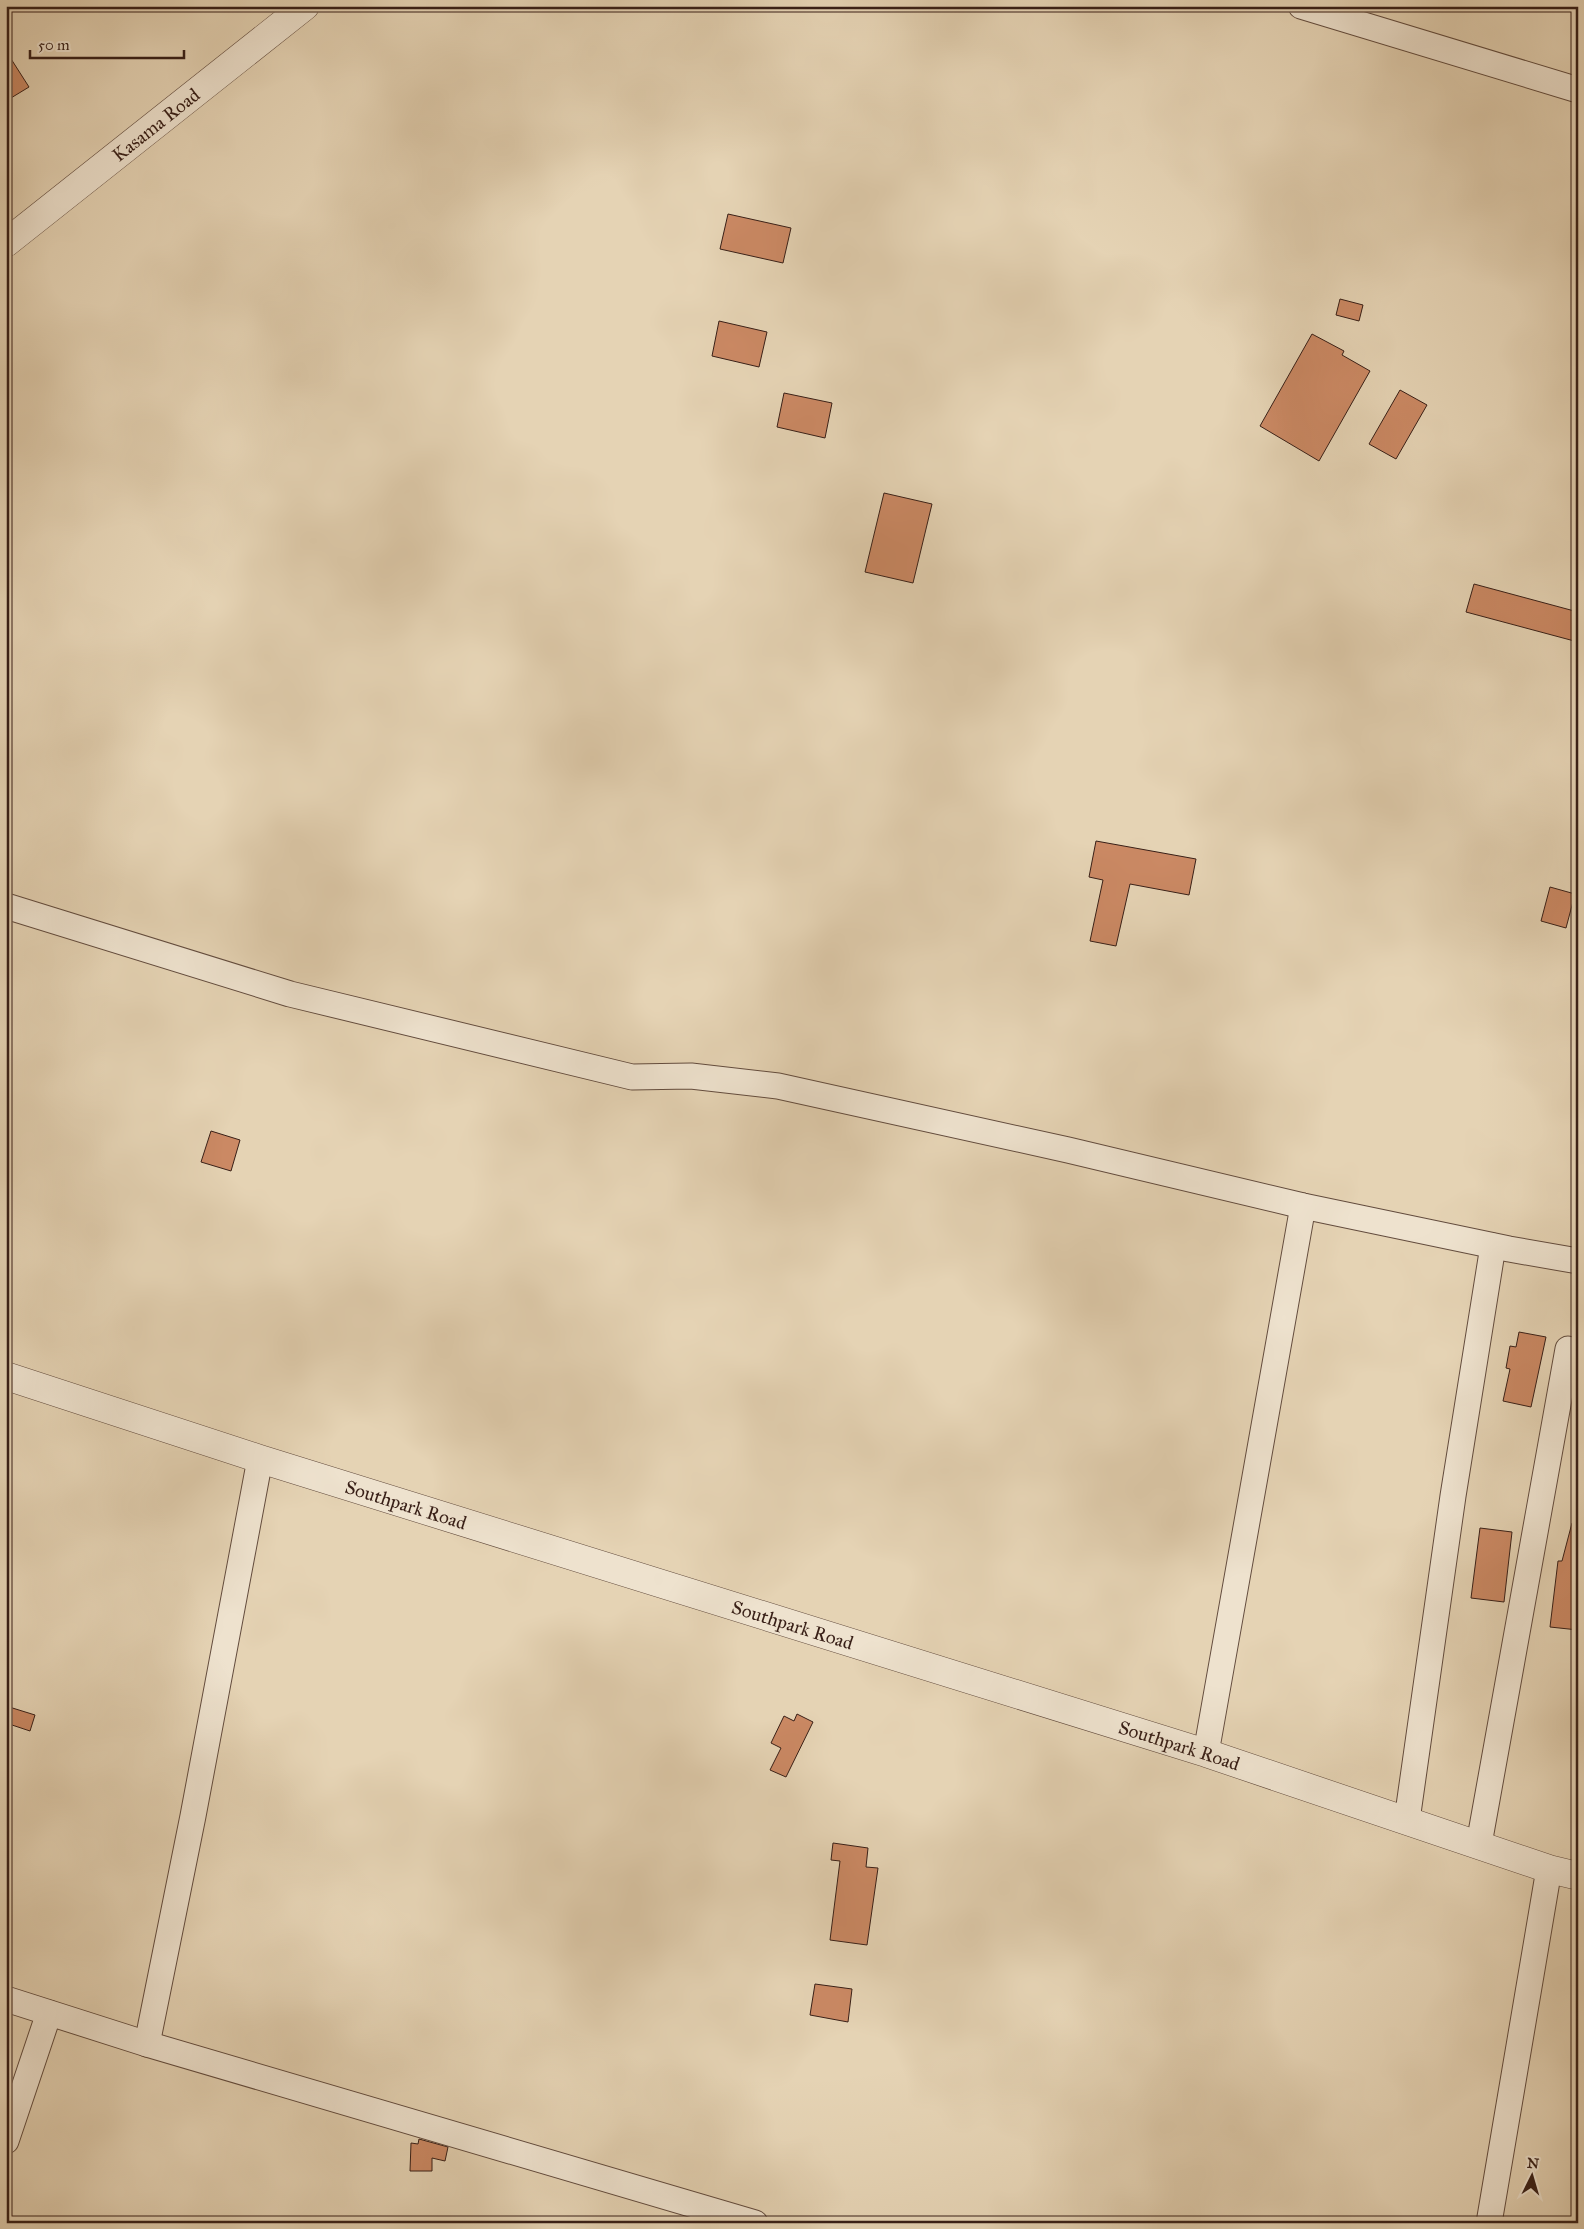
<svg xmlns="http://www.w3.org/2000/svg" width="1584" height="2229" viewBox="0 0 1584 2229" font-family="'IM FELL Great Primer',serif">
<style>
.building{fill:#cb8964;stroke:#381f17}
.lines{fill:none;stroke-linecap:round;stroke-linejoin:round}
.minor-casing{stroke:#634c3e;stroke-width:27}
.tertiary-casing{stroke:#634c3e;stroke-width:29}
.minor{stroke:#eee2ce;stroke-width:25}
.tertiary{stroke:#eee2ce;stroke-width:28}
.labels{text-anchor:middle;stroke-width:5;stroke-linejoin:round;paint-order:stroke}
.street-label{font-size:19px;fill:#381f17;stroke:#eee2ce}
</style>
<rect width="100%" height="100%" fill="#e5d3b4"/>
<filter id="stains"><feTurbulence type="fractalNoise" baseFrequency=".004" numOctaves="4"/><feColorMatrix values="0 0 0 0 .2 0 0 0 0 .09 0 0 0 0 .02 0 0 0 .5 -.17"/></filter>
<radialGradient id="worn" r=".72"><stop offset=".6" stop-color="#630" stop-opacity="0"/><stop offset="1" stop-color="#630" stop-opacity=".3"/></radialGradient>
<!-- building -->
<g class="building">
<polygon points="6,51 29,87 6,101"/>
<polygon points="728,214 791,228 783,263 720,249"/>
<polygon points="1340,299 1363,305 1359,321 1336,315"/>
<polygon points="719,321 767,332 759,367 712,356"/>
<polygon points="1312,334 1344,351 1342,355 1370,371 1319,461 1260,426"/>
<polygon points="1400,390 1427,405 1396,459 1369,444"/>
<polygon points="784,393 832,403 825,438 777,427"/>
<polygon points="884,493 932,504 913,583 865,572"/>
<polygon points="1474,584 1578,612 1578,642 1466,612"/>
<polygon points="1096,841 1196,859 1189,895 1130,884 1116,946 1090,941 1103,880 1089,877"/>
<polygon points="1550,887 1575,894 1566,928 1541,921"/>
<polygon points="211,1131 240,1140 231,1171 201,1162"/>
<polygon points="1519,1332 1546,1337 1531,1407 1503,1401 1510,1369 1506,1368 1510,1346 1516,1347"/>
<polygon points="1572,1523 1578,1524 1578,1630 1550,1627 1558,1561 1562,1561"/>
<polygon points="1480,1528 1512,1532 1504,1602 1471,1598"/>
<polygon points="6,1706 35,1715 30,1731 6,1723"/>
<polygon points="797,1714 813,1722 786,1777 770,1770 781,1748 771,1743 784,1716 794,1721"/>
<polygon points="833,1843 868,1848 866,1867 878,1868 867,1945 830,1940 840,1861 831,1860"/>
<polygon points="815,1984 852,1989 848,2022 810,2015"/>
<polygon points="419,2139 448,2147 445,2161 432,2158 432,2171 410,2171 411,2143 418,2144"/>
</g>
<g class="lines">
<!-- minor casing -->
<g class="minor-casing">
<g id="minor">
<polyline points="1301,6 1578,90"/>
<polyline points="6,906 290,994 632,1077 691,1076 778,1086 1068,1150 1303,1206 1509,1249 1578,1261"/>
<polyline points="1206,1753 1303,1206"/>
<polyline points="1407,1820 1453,1496 1493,1246"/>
<polyline points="1479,1844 1568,1349"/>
<polyline points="6,1999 147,2044 755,2223"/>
<polyline points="147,2044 193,1816 260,1459"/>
<polyline points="6,2141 49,2013"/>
<polyline points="1489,2223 1549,1869"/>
</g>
</g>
<!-- tertiary casing -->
<g class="tertiary-casing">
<g id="tertiary">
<path id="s1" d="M6,243L305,6"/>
<path id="s2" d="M6,1376L260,1459L1206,1753L1549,1869L1578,1876"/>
</g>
</g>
<!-- minor -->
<use href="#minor" class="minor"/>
<!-- tertiary -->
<use href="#tertiary" class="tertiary"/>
</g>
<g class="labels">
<!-- street labels -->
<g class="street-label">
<text dy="7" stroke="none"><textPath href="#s1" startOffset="191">Kasama Road</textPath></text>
<text dy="7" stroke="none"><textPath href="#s2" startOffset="420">Southpark Road</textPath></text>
<text dy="7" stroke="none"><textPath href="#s2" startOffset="825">Southpark Road</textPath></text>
<text dy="7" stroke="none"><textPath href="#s2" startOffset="1230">Southpark Road</textPath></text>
</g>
</g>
<!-- margin -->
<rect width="1584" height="2229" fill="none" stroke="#e5d3b4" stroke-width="25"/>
<rect x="8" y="8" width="1569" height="2214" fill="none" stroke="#381f17" stroke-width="2.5"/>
<rect x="12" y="12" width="1559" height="2204" fill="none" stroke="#381f17"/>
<!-- north arrow -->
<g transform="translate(1532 2176) rotate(5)" stroke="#eee2ce" stroke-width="4" paint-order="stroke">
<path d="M0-4L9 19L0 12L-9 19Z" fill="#381f17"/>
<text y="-8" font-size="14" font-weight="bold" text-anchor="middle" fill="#381f17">N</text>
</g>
<!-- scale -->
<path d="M30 50v8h154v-8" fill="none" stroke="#381f17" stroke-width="2.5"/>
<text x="38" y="50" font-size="15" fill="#381f17" stroke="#eee2ce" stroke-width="4" paint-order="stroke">50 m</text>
<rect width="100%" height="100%" filter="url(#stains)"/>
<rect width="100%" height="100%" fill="url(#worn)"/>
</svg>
